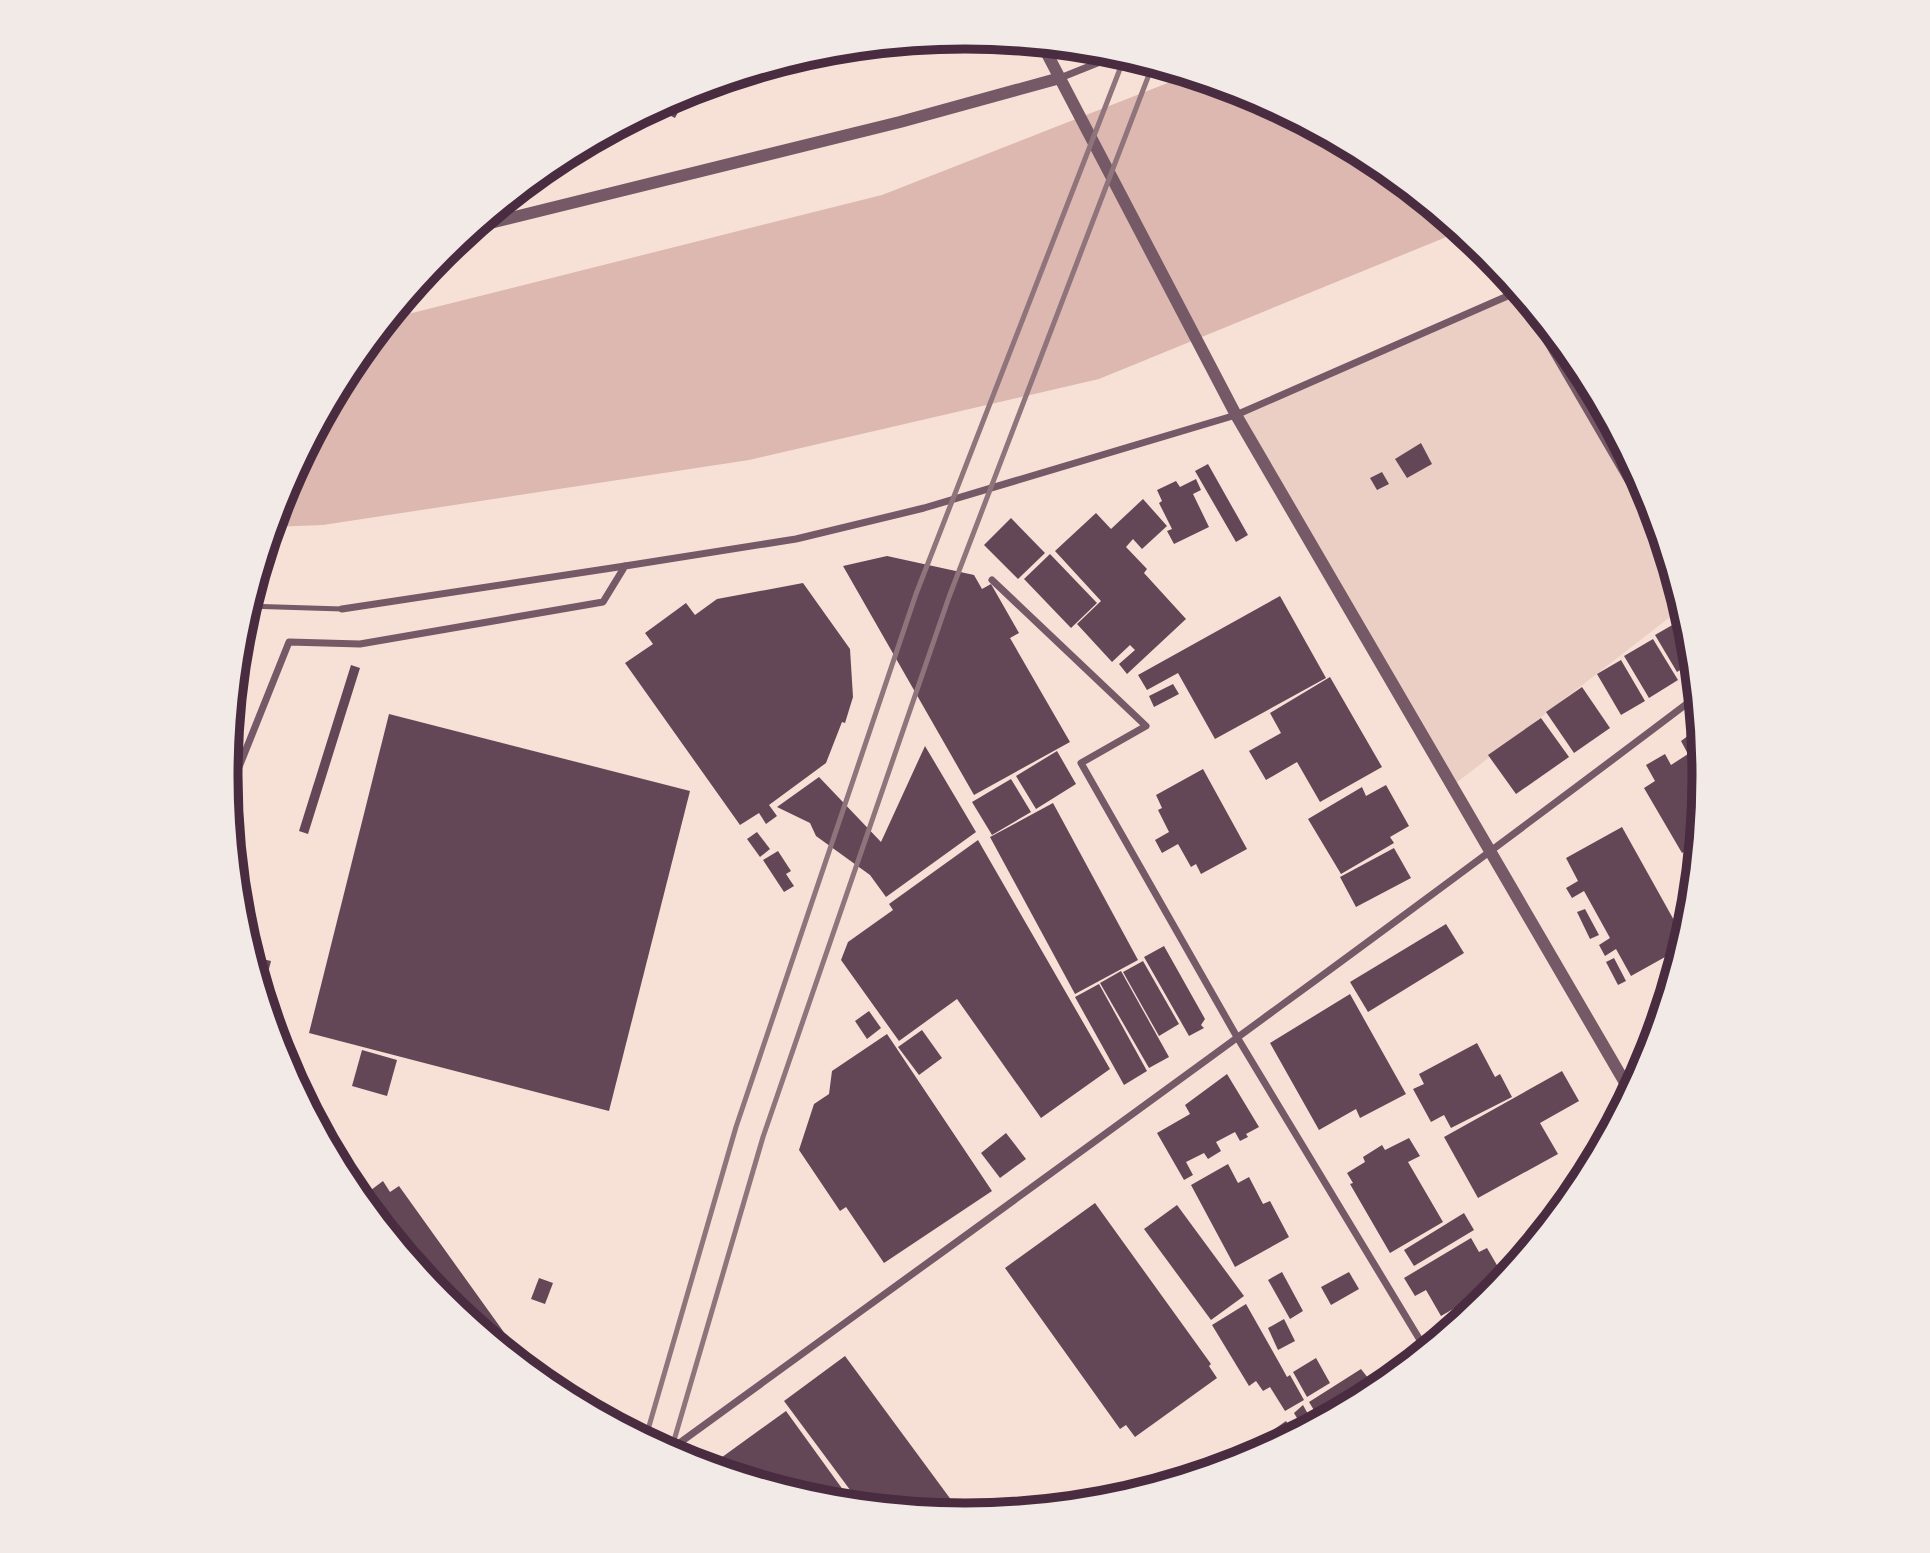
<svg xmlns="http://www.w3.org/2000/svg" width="1930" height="1553" viewBox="0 0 1930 1553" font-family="Arial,sans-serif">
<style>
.green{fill:#ebcfc5}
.water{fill:#dcb8b0}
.building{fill:#644757}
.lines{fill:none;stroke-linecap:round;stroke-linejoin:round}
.service{stroke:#755966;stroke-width:5}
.minor{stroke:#755966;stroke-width:7}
.tertiary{stroke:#755966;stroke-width:12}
.rail{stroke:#8f747c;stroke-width:5}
.rim{fill:none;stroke:#4a2c40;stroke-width:9}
</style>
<rect width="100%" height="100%" fill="#f7e1d7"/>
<!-- green -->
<polygon class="green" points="1518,292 1662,539 1683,607 1451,787 1236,415"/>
<!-- water -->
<polygon class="water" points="1188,75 1248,93 1376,162 1461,231 1099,379 749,460 323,525 272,527 282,493 350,365 388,319 882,195"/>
<!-- building -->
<g class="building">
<polygon points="689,91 675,118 655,108 682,93"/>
<polygon points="1421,443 1432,464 1407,478 1395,459"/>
<polygon points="1208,464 1248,535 1236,542 1195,471"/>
<polygon points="1382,472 1389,484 1377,490 1370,478"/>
<polygon points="1196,479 1201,490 1193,494 1209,527 1174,544 1167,531 1172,529 1159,503 1162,501 1157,490 1176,481 1180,487"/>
<polygon points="1143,499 1167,526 1142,549 1133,539 1126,547 1147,569 1144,573 1186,619 1127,674 1119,664 1135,650 1130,645 1112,662 1077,624 1101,601 1055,551 1096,513 1111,529"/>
<polygon points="1011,518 1045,553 1018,579 984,545"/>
<polygon points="1050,554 1097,603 1071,628 1024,579"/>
<polygon points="887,556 974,575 982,589 991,584 1019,633 1010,638 1070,742 974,795 843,566"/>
<polygon points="803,583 850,649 853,697 845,723 842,722 826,763 769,805 777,816 766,824 759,813 740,825 625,663 653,644 645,633 686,603 695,615 717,599"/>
<polygon points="1280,596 1326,678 1215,739 1178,673 1147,690 1138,675"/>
<polygon points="1681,620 1691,637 1693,662 1677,672 1655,635"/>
<polygon points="1653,639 1678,680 1649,698 1624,656"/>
<polygon points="1621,660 1645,701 1621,715 1597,674"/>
<polygon points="351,665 360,668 308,834 299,831"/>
<polygon points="1330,677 1382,767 1320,802 1297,762 1266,780 1249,751 1281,733 1270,713"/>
<polygon points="1173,684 1179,694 1154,707 1149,696"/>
<polygon points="1582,687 1610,728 1574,753 1546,712"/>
<polygon points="389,714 690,791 609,1111 309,1033"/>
<polygon points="1541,718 1569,757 1516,794 1488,755"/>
<polygon points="1700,727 1705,777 1698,843 1682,853 1644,788 1655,781 1646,765 1665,754 1671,765 1688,754 1681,741"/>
<polygon points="925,746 976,832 886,897 870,875 816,836 810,823 777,807 819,777 881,842"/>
<polygon points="1057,751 1076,784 1036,809 1016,776"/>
<polygon points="1203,769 1247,849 1201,874 1196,864 1191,867 1178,844 1162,853 1155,840 1169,832 1158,810 1162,808 1156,795"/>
<polygon points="1011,779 1031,812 992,835 972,802"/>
<polygon points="1386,785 1409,826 1390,837 1394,843 1341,874 1308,819 1362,787 1366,796"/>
<polygon points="1053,803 1138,960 1075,994 990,837"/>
<polygon points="1622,827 1685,940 1683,947 1631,976 1616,949 1605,956 1599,945 1610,938 1584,891 1572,898 1566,888 1578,881 1566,858"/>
<polygon points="757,832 770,849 760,857 747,839"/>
<polygon points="978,840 1110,1069 1041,1118 957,999 899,1041 841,960 848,942 893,910 889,904"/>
<polygon points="1394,848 1411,878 1356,907 1340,877"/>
<polygon points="778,851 791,871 786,874 794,886 784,892 763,860"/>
<polygon points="1697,852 1696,865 1695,876 1686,858"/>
<polygon points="1585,909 1599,935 1590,939 1577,912"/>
<polygon points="1446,924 1464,953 1368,1012 1350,982"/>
<polygon points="1164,946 1205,1019 1201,1025 1204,1028 1189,1036 1144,957"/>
<polygon points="250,956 271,961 262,996"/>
<polygon points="1614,958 1626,981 1618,985 1606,962"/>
<polygon points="1143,961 1179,1024 1159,1036 1123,972"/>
<polygon points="1121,971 1169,1057 1149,1068 1100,983"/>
<polygon points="1099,984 1147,1071 1124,1085 1075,997"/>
<polygon points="1350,994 1406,1094 1360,1118 1356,1109 1319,1130 1270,1043"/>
<polygon points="869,1011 881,1028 867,1039 855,1021"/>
<polygon points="922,1030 942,1058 919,1075 898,1047"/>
<polygon points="887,1034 992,1191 884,1263 846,1207 840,1211 799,1150 814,1104 829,1094 832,1071"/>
<polygon points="1477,1043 1495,1077 1500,1074 1512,1097 1451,1128 1444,1115 1431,1122 1413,1089 1424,1084 1419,1074"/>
<polygon points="362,1050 397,1060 387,1096 352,1086"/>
<polygon points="1562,1071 1579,1101 1540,1123 1558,1154 1478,1198 1444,1137"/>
<polygon points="1227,1074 1259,1127 1246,1134 1248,1137 1240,1141 1235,1132 1216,1142 1221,1151 1208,1159 1204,1153 1186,1162 1193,1175 1184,1180 1157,1133 1190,1114 1185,1105"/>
<polygon points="319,1129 333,1133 329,1148"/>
<polygon points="1006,1133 1026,1159 1000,1178 981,1153"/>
<polygon points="1409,1138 1420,1156 1408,1162 1443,1222 1390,1253 1350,1184 1353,1183 1347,1173 1365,1162 1363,1157 1382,1145 1385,1150"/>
<polygon points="1228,1164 1238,1183 1249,1177 1263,1204 1270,1201 1289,1237 1235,1267 1191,1185"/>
<polygon points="383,1181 390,1192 399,1186 518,1352 512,1357 442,1299 359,1199"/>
<polygon points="1095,1203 1211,1364 1209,1366 1217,1378 1135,1437 1126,1425 1120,1429 1005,1268"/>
<polygon points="1177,1205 1244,1296 1211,1320 1144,1229"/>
<polygon points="1464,1213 1474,1230 1414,1266 1404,1250"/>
<polygon points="1471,1238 1479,1252 1487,1248 1505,1279 1441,1316 1426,1290 1415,1296 1404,1278"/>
<polygon points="1282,1272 1303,1311 1290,1319 1268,1280"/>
<polygon points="1349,1272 1359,1289 1331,1305 1321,1287"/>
<polygon points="539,1278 553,1283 545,1304 531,1299"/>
<polygon points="1496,1290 1488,1300 1437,1342 1429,1330"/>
<polygon points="1246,1304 1281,1366 1287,1377 1290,1375 1304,1400 1285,1411 1270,1387 1263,1391 1256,1381 1249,1386 1212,1325"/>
<polygon points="1284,1319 1295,1341 1278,1350 1268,1328"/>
<polygon points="845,1356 963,1516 862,1506 784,1401"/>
<polygon points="1316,1358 1330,1383 1307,1397 1293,1372"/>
<polygon points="1361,1369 1368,1378 1383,1369 1390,1380 1376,1392 1328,1417 1324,1410 1317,1415 1309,1402"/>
<polygon points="1303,1405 1314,1425 1304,1430 1294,1413"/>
<polygon points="786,1411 854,1505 820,1502 707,1468"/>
<polygon points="1286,1421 1295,1435 1248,1460 1217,1469"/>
</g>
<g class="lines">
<!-- service -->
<polyline class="service" points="247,606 342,609"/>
<!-- minor -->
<g class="minor">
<polyline points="1060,78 1120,54"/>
<polyline points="1518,292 1662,539"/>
<polyline points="992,580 1146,726 1081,763 1237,1037 1426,1350"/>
<polyline points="342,609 625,566"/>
<polyline points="227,797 289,642 360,644 603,602 625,566 796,539 924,508 1236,415 1519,291"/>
<path d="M667,1452C1011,1202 1358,953 1697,696"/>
</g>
<!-- tertiary -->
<g class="tertiary">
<polyline points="1042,44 1236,415 1631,1093"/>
<polyline points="474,227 900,122 1060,78"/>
</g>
<!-- rail -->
<g class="rail">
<polyline points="645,1440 736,1127 916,594 1125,56"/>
<polyline points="670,1454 763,1137 949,597 1153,64"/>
</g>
</g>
<!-- crop -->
<path d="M0 0H1930V1553H0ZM238 776a727 727 0 1 1 1454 0a727 727 0 1 1-1454 0Z" fill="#f1eae7" fill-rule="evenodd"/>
<path class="rim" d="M238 776a727 727 0 1 1 1454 0a727 727 0 1 1-1454 0Z"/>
</svg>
